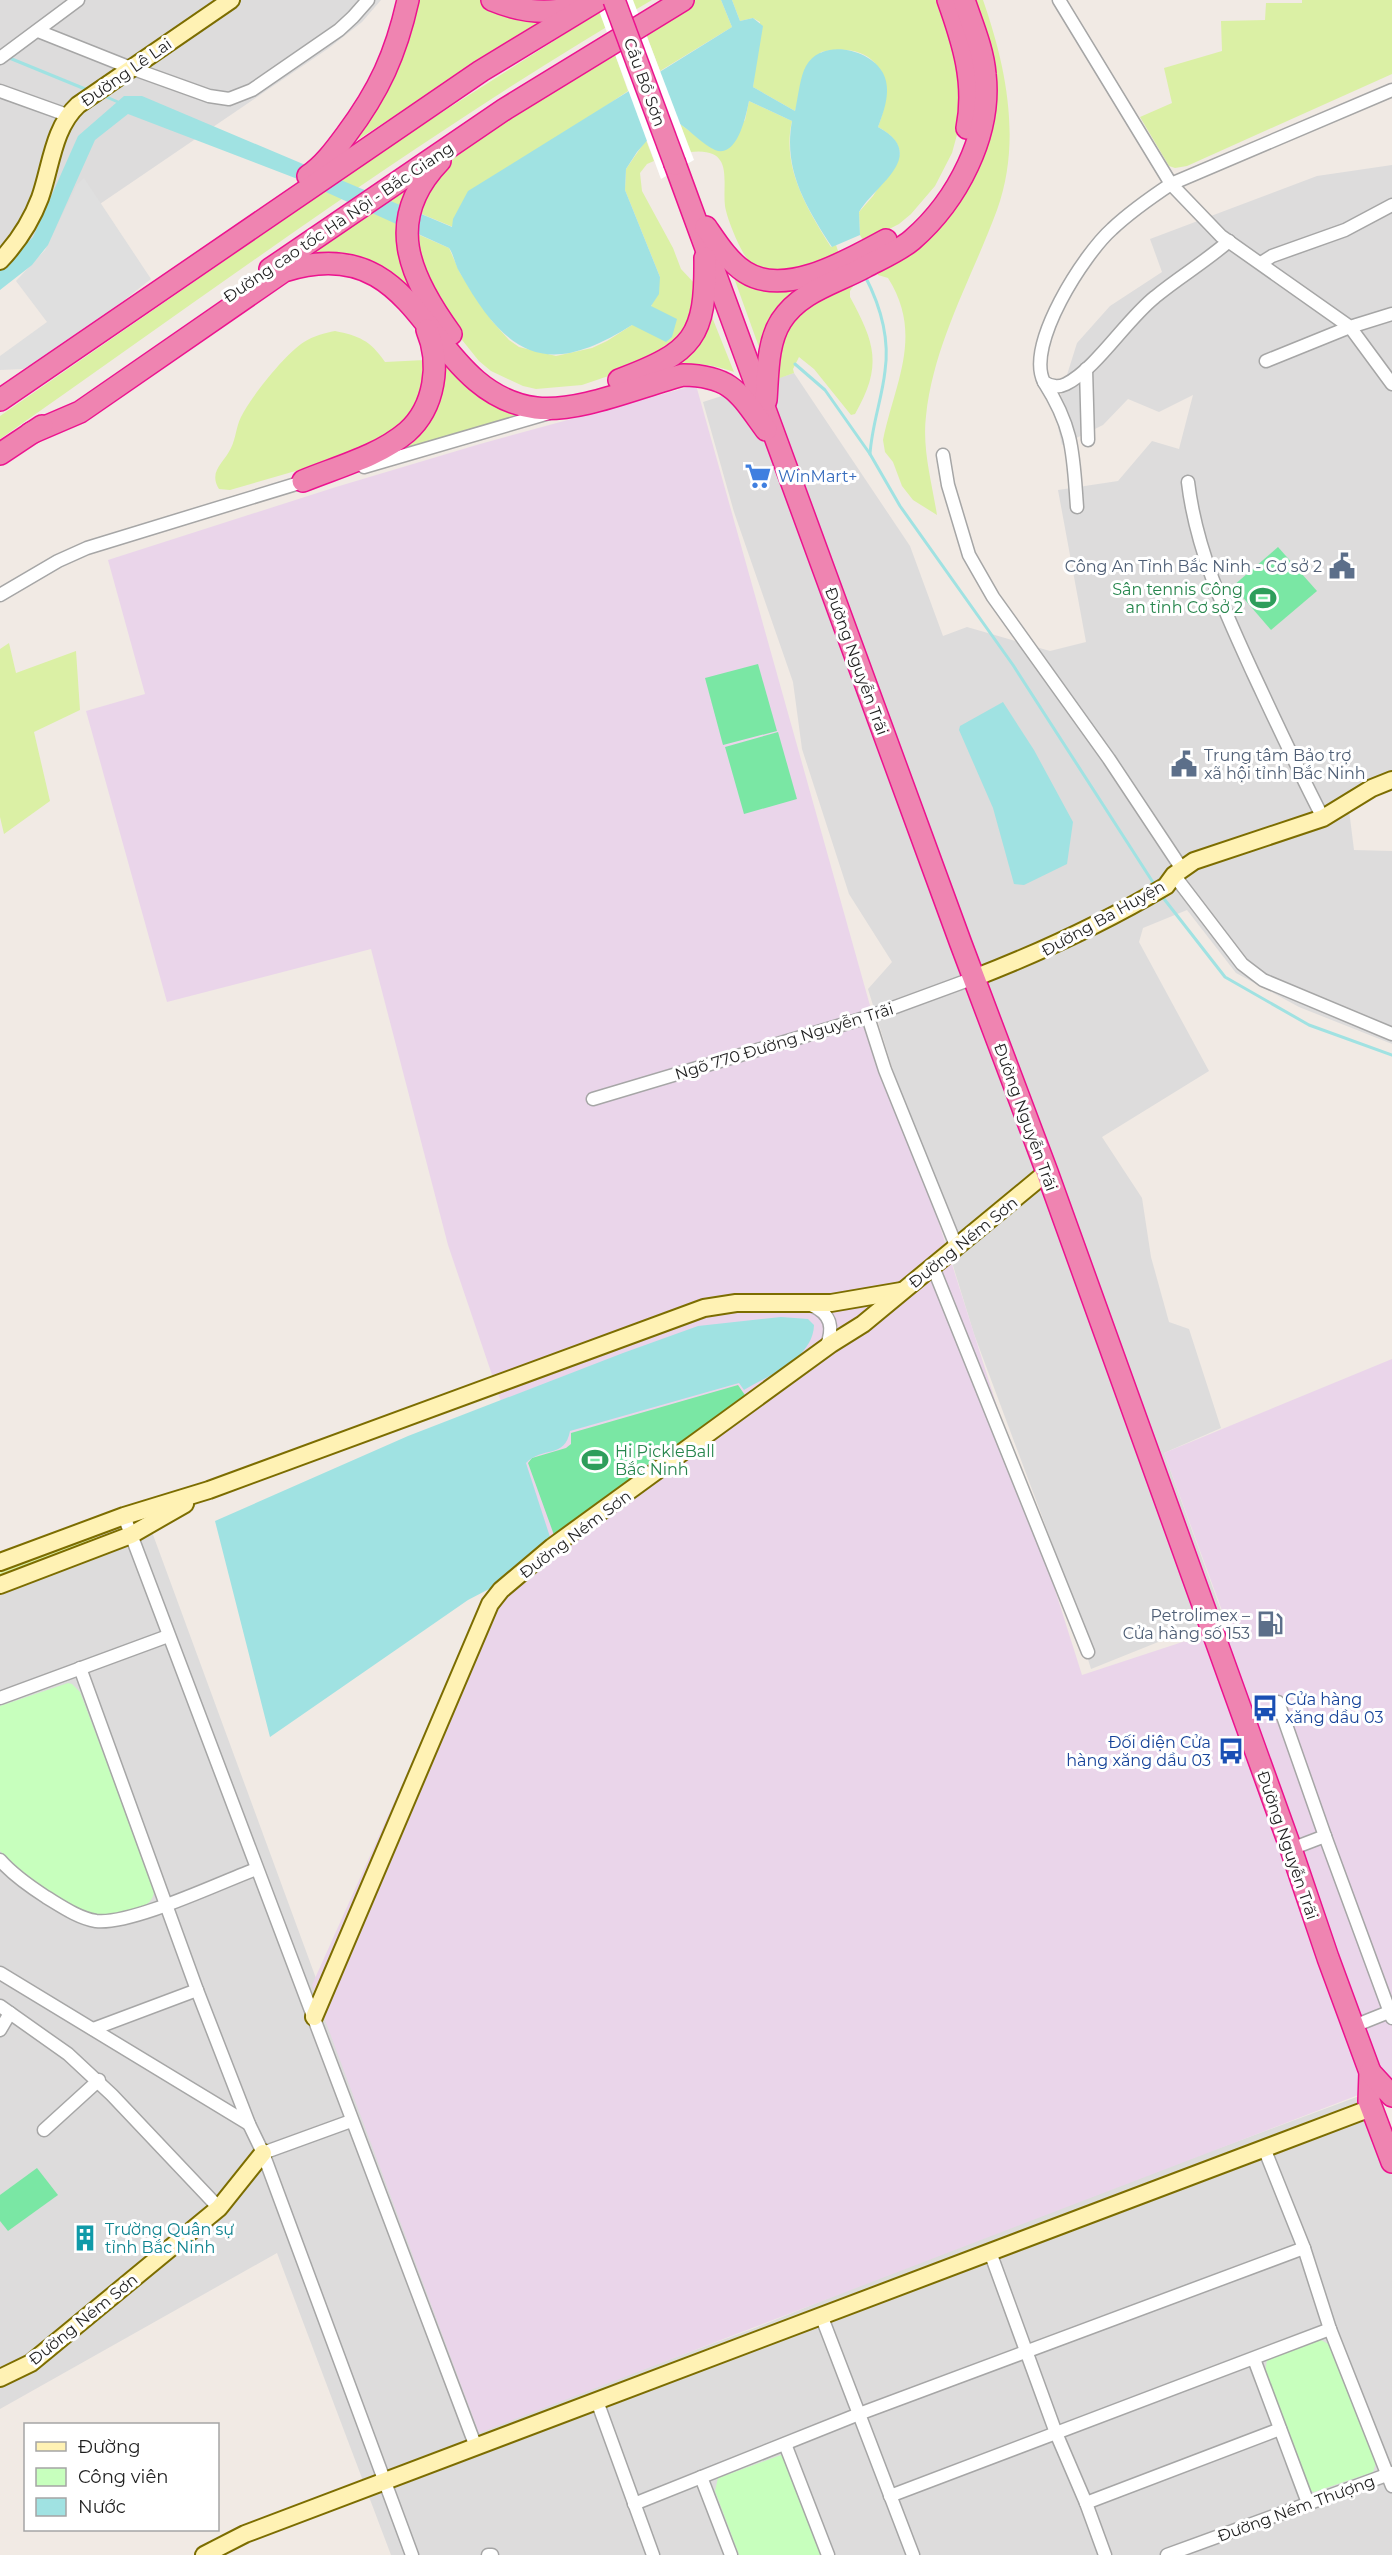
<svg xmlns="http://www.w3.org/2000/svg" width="1392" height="2555" viewBox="0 0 1392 2555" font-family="Montserrat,sans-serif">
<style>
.residential{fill:#dddcdc}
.industrial{fill:#ead5ea}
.grass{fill:#dbf0a5}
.park{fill:#c7ffbd}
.pitch{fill:#7ae7a4}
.parking{fill:#dfdfdf}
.water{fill:#a0e2e2}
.pier{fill:#fff}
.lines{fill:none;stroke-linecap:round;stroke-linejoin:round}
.stream{stroke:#a0e2e2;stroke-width:3}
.street-casing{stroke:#a6a6a6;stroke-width:15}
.secondary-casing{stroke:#7c6d00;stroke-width:20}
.highway-casing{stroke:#ec138f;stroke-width:24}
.street{stroke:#fff;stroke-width:12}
.secondary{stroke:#fff2b4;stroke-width:16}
.highway{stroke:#ef84b1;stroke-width:21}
.highway-bridge-casing{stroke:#ec138f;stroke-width:24;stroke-linecap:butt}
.highway-bridge{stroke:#ef84b1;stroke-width:21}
.labels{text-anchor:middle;stroke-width:6;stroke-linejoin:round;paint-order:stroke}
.street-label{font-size:16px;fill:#1f1f1f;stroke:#fff}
.shop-label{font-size:16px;fill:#366cbe;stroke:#fff;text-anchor:start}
.service-label{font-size:16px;fill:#4e5e75;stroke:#fff;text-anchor:end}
.leisure-label{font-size:16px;fill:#27864d;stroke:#fff;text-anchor:end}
.transit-label{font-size:16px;fill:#164399;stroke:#fff;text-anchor:start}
.culture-label{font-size:16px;fill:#0d838f;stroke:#fff;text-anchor:start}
</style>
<rect width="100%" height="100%" fill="#f1eae4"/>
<!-- residential -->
<g class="residential">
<polygon points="0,0 381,0 362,22 329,48 0,272"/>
<polygon points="1392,165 1392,774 1349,810 1354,850 1392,851 1392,1044 1299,1007 1236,973 1187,910 1143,928 1139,942 1209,1071 1102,1137 1142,1198 1151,1257 1169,1322 1189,1329 1221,1428 1164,1453 1223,1616 1091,1669 1052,1543 974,1334 868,989 892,962 849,894 802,749 793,682 734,512 703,402 794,373 910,546 943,636 967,627 1050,651 1086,642 1058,490 1118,481 1152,441 1179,449 1193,395 1159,412 1128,399 1103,425 1062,445 1055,413 1077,343 1110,306 1162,272 1150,239 1317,176"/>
<polygon points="141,1502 407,2226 500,2422 755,2328 982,2236 1362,2095 1392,2176 1392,2555 391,2555 277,2253 0,2409 0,1554"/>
</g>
<!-- industrial -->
<polygon class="industrial" points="696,385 869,1002 1082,1675 1228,1627 1164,1453 1392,1359 1392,2082 479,2433 312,1985 466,1642 549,1543 448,1245 371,949 167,1002 86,711 145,694 108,560 336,487 480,444"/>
<!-- grass -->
<g class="grass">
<polygon points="417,0 483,0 544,20 354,142"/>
<path d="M618,0H652C426,132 215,289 0,439V416L408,134Z"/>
<polygon points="692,0 721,0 732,27 660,71 644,28"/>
<path d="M732,0H942L962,88L958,131L952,153L935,186L911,214L899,224L864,242L860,235L859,212L873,196L900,154C899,141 889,133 878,127C897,79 878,40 821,52L801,90L795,111L753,87L760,22L753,18L740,21Z"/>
<path d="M967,0H983C1006,66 1022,141 997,210C972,278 934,342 926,416C922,449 932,483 937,515L913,500L902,486L893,462L885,452L883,440C895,382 924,335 888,278L878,275L874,268L969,181Z"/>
<polygon points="1302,0 1392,0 1392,74 1187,166 1175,168 1169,166 1140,117 1172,103 1164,68 1222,51 1221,21 1265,20 1266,3 1302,3"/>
<polygon points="613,49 628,91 573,128 453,227 417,212 447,161"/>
<path d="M749,101L792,121C781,167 808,210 831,247L836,245L839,254C824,260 794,277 778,275C771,274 753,266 749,261C740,251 727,219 725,206C722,180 735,147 690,152L680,124L716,150L745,120Z"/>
<polygon points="646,140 654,161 647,164 640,173 642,191 673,248 681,269 696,285 697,310 677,342 626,370 582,385 536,389 523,386 491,371 479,361 450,325 431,295 415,233 449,248 460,273 492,321 509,340 519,347 556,356 592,348 607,341 632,325 651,307 660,277 625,190 626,169"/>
<polygon points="420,177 416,295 328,257 296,256"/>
<polygon points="733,275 810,281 764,361"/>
<path d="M851,279L854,285L850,291V297C875,343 883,366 855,414L851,415L814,369L799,357L793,369L794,373L777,379V375C779,360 780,342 786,328C795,310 833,290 851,279Z"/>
<path d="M710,312L734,372C706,362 687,362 659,372Z"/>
<path d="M335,331C359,336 370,340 385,362L425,360L426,377L415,406L394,435L337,459L230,490L219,489C208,471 224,463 231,448C236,438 236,427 241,417C251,397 285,354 304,342C313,336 325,333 335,331Z"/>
<polygon points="439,358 517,412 518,416 394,454"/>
<polygon points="9,643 16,673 76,651 80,710 34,732 50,801 4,834 0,817 0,649"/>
<polygon points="95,1534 95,1539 0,1575 0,1568"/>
</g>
<!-- park -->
<g class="park">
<path d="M68,1683L72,1684L80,1692L154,1887C155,1899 149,1904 139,1908C127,1912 116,1916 102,1915C74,1914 20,1871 0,1851V1706Z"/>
<polygon points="1321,2340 1332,2346 1376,2463 1373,2472 1314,2492 1306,2489 1265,2373 1267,2360"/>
<polygon points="781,2455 786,2459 824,2555 739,2555 715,2491 718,2478"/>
</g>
<!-- pitch -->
<g class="pitch">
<polygon points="1278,547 1317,591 1271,630 1233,586"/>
<polygon points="758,664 777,731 723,745 705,678"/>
<polygon points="778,732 797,799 744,814 725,747"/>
<polygon points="738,1385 747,1398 554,1535 528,1463 532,1458 566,1448 571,1444 571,1433"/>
<polygon points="37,2168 58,2195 8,2231 0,2221 0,2195"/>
</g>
<!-- parking -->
<polygon class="parking" points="84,178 151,279 90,327 42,359 23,369 0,370 0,356 47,322 16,281 45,250 77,184"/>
<!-- water -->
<g class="water">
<path d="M721,0H732L740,21L753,18L763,26L753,87L795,111C798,98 800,76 806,66C821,38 870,48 883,73C892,90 884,111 878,127C930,155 875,185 859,212L860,235L832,247C806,207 783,170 792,121L749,101C746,116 737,159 715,150C702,144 692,132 680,124L651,136L637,152L626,169L625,190L660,277L659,294L651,306L677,319L672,337L666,342L632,325C547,379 507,357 460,273C455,265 454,255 449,248L295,178L128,114L95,140L48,245L32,265L0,290V270L33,237L78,136L124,96H142L452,227L453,219L468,191L732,27Z"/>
<polygon points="1003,702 1034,750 1073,822 1067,864 1024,885 1014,884 993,808 959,730 960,726"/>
<path d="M781,1317L808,1319L814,1325C813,1359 769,1375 744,1390L739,1383L570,1431C565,1459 542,1446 526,1463L550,1537L491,1588L468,1600L270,1737L215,1521L408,1436L623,1353L698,1326Z"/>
</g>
<!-- pier -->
<polygon class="pier" points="595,0 633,0 694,160 661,179"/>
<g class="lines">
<!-- stream -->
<g class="stream">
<polyline points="7,57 90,91"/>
<polyline points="102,95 118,102"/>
<path d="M865,276C880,305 890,337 885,371C882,399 872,424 870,454"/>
<polyline points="795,364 825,390 870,454 900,506 1013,665 1156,887"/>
<polyline points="1161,895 1225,977 1309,1025 1392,1055"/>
</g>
<!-- street casing -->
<g class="street-casing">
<g id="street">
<path d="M1059,0L1171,184C1150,198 1130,212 1112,229C1084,254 1025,345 1044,382C1051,387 1058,388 1066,384C1096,369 1126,320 1155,297C1179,277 1205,262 1229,241"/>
<polyline points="38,31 131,68 209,96 229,99 252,90 339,30 353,17 368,0"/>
<polyline points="0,58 78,0"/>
<polyline points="1392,90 1171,184 1221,236 1350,327 1392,314"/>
<polyline points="0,91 67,115"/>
<polyline points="1261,263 1272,256 1345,230 1392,205"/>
<polyline points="1266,361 1350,327 1392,384"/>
<polyline points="1086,369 1088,440"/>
<path d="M1044,382C1074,429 1073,454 1077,507"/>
<polyline points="943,455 948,485 969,555 993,597 1109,759 1182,869"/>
<polyline points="364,467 549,413"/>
<path d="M1188,482C1196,550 1225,612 1253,673C1276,722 1298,770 1323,818"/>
<polyline points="0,595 58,561 87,548 309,480"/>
<polyline points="1174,875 1242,964 1263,980 1392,1034"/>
<polyline points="868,1017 885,1070 957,1248"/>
<polyline points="593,1099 868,1017 974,978"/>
<polyline points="933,1267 1088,1652"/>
<path d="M811,1305C832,1314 834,1328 826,1348"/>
<polyline points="124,1516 476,2447"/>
<polyline points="80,1668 197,1990 249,2124 263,2153 351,2121"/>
<polyline points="0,1698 168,1636"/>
<polyline points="1278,1702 1325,1836"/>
<polyline points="1291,1849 1325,1836 1392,2018"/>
<path d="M0,1860C13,1875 29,1886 46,1897C61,1906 78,1918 96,1921C131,1925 219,1883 256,1869"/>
<polyline points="0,1973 249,2124"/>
<polyline points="0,2006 68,2054 112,2095 219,2208"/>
<polyline points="1354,2026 1389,2012"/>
<polyline points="93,2029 197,1990"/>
<polyline points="0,2030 10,2013"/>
<polyline points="44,2130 99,2080"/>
<polyline points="1264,2148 1304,2248 1330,2329 1392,2486"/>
<polyline points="263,2153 412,2555"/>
<polyline points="990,2252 1056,2433 1086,2503 1105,2555"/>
<polyline points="1254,2359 1308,2503"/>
<polyline points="597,2401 653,2555"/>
<polyline points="785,2444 828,2555"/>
<polyline points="701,2477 731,2555"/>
<polyline points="890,2496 1330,2329"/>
<polyline points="1086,2503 1280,2429"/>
<polyline points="634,2504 859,2414 821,2315"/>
<polyline points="488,2555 492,2555"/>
<polyline points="913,2555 859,2414 1304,2248"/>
<polyline points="1167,2555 1392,2473"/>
</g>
</g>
<!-- secondary casing -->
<g class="secondary-casing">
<g id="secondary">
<path d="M0,261C17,243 31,222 40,198C51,167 53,128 78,105L231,0"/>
<path d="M974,978C1041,952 1104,923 1166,886L1174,875L1194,861L1323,818L1372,788L1392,780"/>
<polyline points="0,1562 124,1516 209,1490 704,1308 736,1303 831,1303 901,1291"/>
<polyline points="0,1585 131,1535 185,1504"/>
<polyline points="314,2017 490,1604 501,1590 552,1547 831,1344 863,1324 1047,1172"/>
<polyline points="0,2378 31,2363 219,2208 263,2153"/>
<polyline points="204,2555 245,2534 1371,2108"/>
</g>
</g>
<!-- highway casing -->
<g class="highway-casing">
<g id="highway">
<path d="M492,0C521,12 550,16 579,5"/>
<path d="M948,0C963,42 976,83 967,128"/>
<path d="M440,161C383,220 409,276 451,334"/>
<polyline points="675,164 961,944 1047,1172 1291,1849 1328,1958 1370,2072 1369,2101 1392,2162"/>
<path d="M308,176C323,166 335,150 346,135C379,91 396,54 408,0"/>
<path d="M706,227C717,243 729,262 745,272C785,298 849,260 886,240"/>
<polyline points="270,269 505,109 683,0"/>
<path d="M619,380C694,352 706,337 705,258"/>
<polyline points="0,400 481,71 598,0"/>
<path d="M766,400C768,374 767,343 781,321C800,291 836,283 865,267C880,259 899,251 912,240C957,201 992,135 985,74C983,49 972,24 964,0"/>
<path d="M31,433L80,412L284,271C426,226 423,393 536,408C579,413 640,386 683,375C732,376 739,393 766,430"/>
<polyline points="0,454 42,426"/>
<path d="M303,481C337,467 379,456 407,432C435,407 441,363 427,330"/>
<polyline points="1370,2072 1392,2096"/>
</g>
</g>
<!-- street -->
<use href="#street" class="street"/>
<!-- secondary -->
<use href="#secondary" class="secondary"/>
<!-- highway -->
<use href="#highway" class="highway"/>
<!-- highway-bridge casing -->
<g class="highway-bridge-casing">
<polyline id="highway-bridge" points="614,0 675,164"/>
</g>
<!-- highway-bridge -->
<use href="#highway-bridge" class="highway-bridge"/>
</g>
<!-- icons -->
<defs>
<g id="supermarket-bare" transform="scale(2.07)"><path d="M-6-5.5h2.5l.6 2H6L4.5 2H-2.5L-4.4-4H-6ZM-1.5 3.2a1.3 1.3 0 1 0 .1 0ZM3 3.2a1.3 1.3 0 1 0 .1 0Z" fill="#3f7fe0" stroke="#fff" stroke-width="2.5" paint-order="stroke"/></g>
<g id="civic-bare" transform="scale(2.07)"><path d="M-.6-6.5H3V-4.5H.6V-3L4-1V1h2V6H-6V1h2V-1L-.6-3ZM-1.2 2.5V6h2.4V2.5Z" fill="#5c6f8a" stroke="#fff" stroke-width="2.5" paint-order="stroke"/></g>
<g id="stadium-bare" transform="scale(2.07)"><path d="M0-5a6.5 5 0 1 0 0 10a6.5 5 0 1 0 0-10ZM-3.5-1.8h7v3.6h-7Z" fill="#2e9e5b" stroke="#fff" stroke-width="2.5" paint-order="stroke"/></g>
<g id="fuel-bare" transform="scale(2.07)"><path d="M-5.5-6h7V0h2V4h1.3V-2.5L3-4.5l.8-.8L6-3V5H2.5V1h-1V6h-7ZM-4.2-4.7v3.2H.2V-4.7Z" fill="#5c6f8a" stroke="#fff" stroke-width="2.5" paint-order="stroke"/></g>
<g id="bus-bare" transform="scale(2.07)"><path d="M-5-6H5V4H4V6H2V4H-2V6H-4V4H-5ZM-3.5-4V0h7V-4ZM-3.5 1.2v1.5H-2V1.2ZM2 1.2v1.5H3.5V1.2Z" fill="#1a4fb4" stroke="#fff" stroke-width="2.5" paint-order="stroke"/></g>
<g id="building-bare" transform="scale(2.07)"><path d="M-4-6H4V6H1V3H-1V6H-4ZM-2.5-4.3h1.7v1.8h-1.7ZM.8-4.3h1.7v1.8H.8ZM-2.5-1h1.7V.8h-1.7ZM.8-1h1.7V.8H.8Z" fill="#0f9aa8" stroke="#fff" stroke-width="2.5" paint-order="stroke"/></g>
</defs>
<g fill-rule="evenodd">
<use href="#supermarket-bare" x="758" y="476"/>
<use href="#civic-bare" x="1342" y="566"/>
<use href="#stadium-bare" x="1263" y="598"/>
<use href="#civic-bare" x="1184" y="764"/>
<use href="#stadium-bare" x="595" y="1460"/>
<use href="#fuel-bare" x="1270" y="1624"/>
<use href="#bus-bare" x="1265" y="1708"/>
<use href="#bus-bare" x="1231" y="1751"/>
<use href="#building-bare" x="85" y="2238"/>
</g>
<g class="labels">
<!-- street labels -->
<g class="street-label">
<text transform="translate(126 72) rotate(-35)" y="6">Đường Lê Lai</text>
<text transform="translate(645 82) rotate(70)" y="6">Cầu Bồ Sơn</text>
<text transform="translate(338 222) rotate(-34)" y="6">Đường cao tốc Hà Nội - Bắc Giang</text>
<text transform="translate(857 661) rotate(70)" y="6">Đường Nguyễn Trãi</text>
<text transform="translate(1103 918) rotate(-29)" y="6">Đường Ba Huyện</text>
<text transform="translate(784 1041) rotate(-17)" y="6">Ngõ 770 Đường Nguyễn Trãi</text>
<text transform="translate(1026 1117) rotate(70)" y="6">Đường Nguyễn Trãi</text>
<text transform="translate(963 1242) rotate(-39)" y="6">Đường Ném Sơn</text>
<text transform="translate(575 1534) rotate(-37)" y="6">Đường Ném Sơn</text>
<text transform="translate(1288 1845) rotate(71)" y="6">Đường Nguyễn Trãi</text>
<text transform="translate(83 2319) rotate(-39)" y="6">Đường Ném Sơn</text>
<text transform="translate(1296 2508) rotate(-20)" y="6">Đường Ném Thượng</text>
</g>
<!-- shop labels -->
<g class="shop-label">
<text x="778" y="482">WinMart+</text>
</g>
<!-- service labels -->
<g class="service-label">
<text x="1322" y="572">Công An Tỉnh Bắc Ninh - Cơ sở 2</text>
<text x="1204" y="761" text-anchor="start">Trung tâm Bảo trợ<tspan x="1204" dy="18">xã hội tỉnh Bắc Ninh</tspan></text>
<text x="1250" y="1621">Petrolimex –<tspan x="1250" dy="18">Cửa hàng số 153</tspan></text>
</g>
<!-- leisure labels -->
<g class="leisure-label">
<text x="1243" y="595">Sân tennis Công<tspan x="1243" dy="18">an tỉnh Cơ sở 2</tspan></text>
<text x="615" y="1457" text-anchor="start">Hi PickleBall<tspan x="615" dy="18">Bắc Ninh</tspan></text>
</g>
<!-- transit labels -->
<g class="transit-label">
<text x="1285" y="1705">Cửa hàng<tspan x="1285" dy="18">xăng dầu 03</tspan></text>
<text x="1211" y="1748" text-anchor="end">Đối diện Cửa<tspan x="1211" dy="18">hàng xăng dầu 03</tspan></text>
</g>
<!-- culture labels -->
<g class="culture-label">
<text x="105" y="2235">Trường Quân sự<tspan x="105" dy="18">tỉnh Bắc Ninh</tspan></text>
</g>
</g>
<!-- legend -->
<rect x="24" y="2423" width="195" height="108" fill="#ffffff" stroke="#a5a5a5" stroke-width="1.5"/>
<rect x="36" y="2442" width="30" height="9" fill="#fff2b4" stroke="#a5a5a5" stroke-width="1.5"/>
<text x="78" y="2453" font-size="18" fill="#1f1f1f">Đường</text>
<rect x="36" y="2468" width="30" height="18" fill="#c7ffbd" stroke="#a5a5a5" stroke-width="1.5"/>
<text x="78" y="2483" font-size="18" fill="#1f1f1f">Công viên</text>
<rect x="36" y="2498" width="30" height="18" fill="#a0e2e2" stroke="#a5a5a5" stroke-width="1.5"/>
<text x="78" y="2513" font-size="18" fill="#1f1f1f">Nước</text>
</svg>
